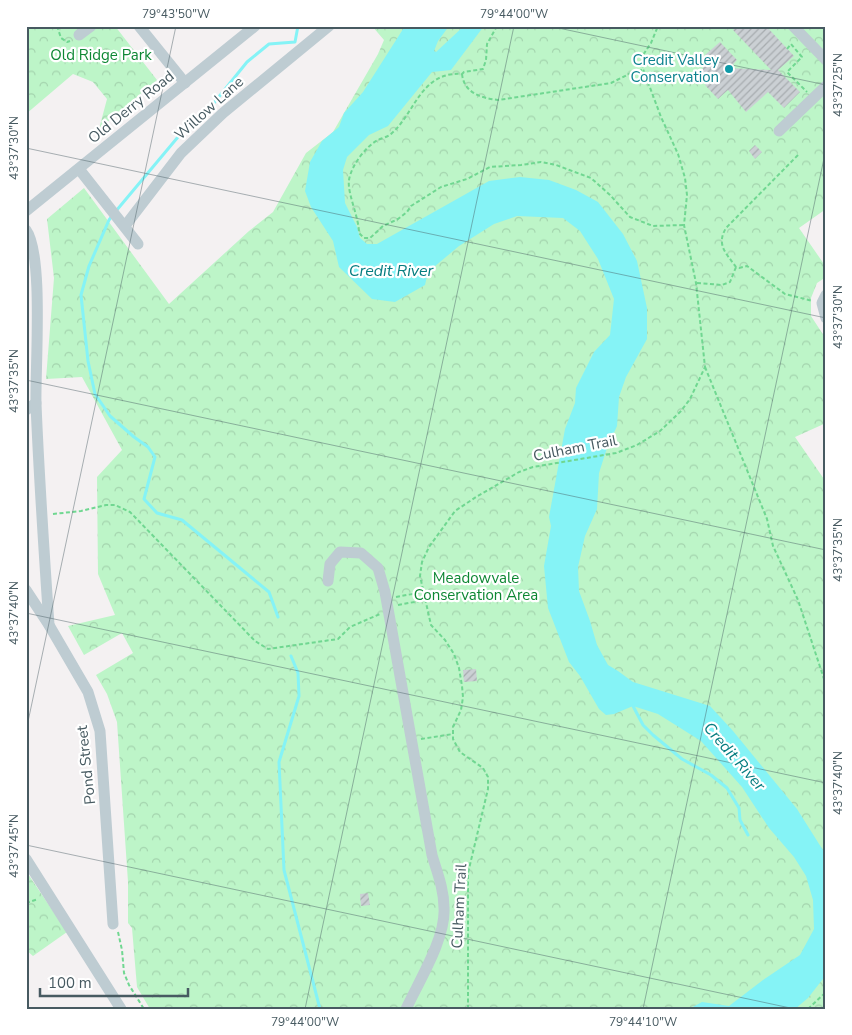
<svg xmlns="http://www.w3.org/2000/svg" width="852" height="1035" viewBox="0 0 852 1035" font-family="'Nunito Sans',sans-serif">
<style>
.park{fill:url(#park-crowns)}
.water{fill:#85f3f6}
.lines{fill:none;stroke-linecap:round;stroke-linejoin:round}
.stream{stroke:#85f3f6;stroke-width:3}
.building{fill:url(#building-hatch)}
.path{stroke:#70d791;stroke-width:2;stroke-dasharray:4 2.5;stroke-linecap:butt}
.minor{stroke:#beccd2;stroke-width:11}
.ticks{fill:none;stroke:#475a61;stroke-width:1;stroke-opacity:0.45}
.culture-dot{fill:#0f9aa8;stroke:#fff;stroke-width:2}
.labels{text-anchor:middle;stroke-width:4.5;stroke-linejoin:round;paint-order:stroke}
.park-label{font-size:15px;fill:#0d8733;stroke:#fff}
.culture-label{font-size:15px;fill:#0d838f;stroke:#fff;text-anchor:end}
.street-label{font-size:15px;fill:#475a61;stroke:#fff}
.water-label{font-size:16px;font-style:italic;fill:#067d80;stroke:#fff}
.neatline{fill:none;stroke:#475a61;stroke-width:2}
.ticks-label{font-size:12px;text-anchor:middle;fill:#475a61}
</style>
<defs>
<pattern id="park-crowns" width="20" height="18" patternUnits="userSpaceOnUse" patternTransform="scale(1.25)"><rect width="20" height="18" fill="#bdf5c8"/><path d="M2 6a3 3 0 1 1 6 0M12 15a3 3 0 1 1 6 0" fill="none" stroke="#a4d4ae"/></pattern>
<pattern id="building-hatch" width="6" height="6" patternUnits="userSpaceOnUse" patternTransform="scale(1.25)"><rect width="6" height="6" fill="#cbd0d4"/><path d="M-1 1l2-2M0 6l6-6M5 7l2-2" fill="none" stroke="#a7acaf"/></pattern>
</defs>
<rect width="100%" height="100%" fill="#f4f1f2"/>
<!-- park -->
<g class="park">
<polygon points="26,26 115,26 157,80 99,129 107,99 93,82 73,74 26,114"/>
<polygon points="372,26 826,26 826,209 799,228 826,267 826,277 817,283 811,298 811,316 826,339 826,423 795,437 826,482 826,1009 150,1009 137,987 132,928 128,923 128,882 117,722 107,694 96,675 133,653 122,633 84,655 68,626 115,615 98,574 97,477 122,450 82,377 46,379 54,278 47,219 84,188 169,304 249,231 273,212 306,153 333,132 378,54 384,40"/>
<polygon points="26,871 67,932 33,956 26,950"/>
</g>
<!-- water -->
<polygon class="water" points="405,26 449,26 438,41 434,51 436,52 464,26 484,26 451,70 432,72 388,126 369,135 347,157 343,170 345,203 357,227 360,238 367,244 377,244 489,181 520,177 549,180 576,190 598,202 623,234 637,261 647,308 647,339 626,377 619,397 617,426 607,448 599,473 597,509 585,536 578,567 579,591 590,621 597,645 608,665 618,671 633,682 710,706 733,731 797,809 826,855 826,975 808,998 795,1009 689,1009 702,1002 729,1006 763,980 800,955 814,929 813,900 806,876 794,857 769,828 742,787 701,741 658,714 633,706 614,714 606,715 599,709 580,676 569,662 548,608 544,566 551,526 549,517 565,429 575,403 576,388 594,352 610,335 614,299 598,259 580,231 563,218 517,216 494,224 459,246 428,272 425,285 395,302 372,299 339,267 333,241 311,207 305,191 310,162 322,141 339,127 344,113 363,92"/>
<g class="lines">
<!-- stream -->
<g class="stream">
<polyline points="116,211 183,131 209,109 247,62 269,44 295,42 298,26"/>
<polyline points="112,216 109,220 89,266 81,295 88,361 95,394 110,416 134,437 148,447 155,457 144,499 157,513 182,520 269,592 278,617"/>
<polyline points="291,656 298,673 299,696 279,762 284,870 320,1009"/>
<polyline points="633,706 643,725 653,735 682,759 711,775 727,788 739,808 740,820 748,835"/>
</g>
</g>
<!-- building -->
<g class="building">
<polygon points="737,26 766,26 794,56 778,70 800,92 784,108 768,92 746,112 728,90 718,99 705,85 709,81 702,74 703,66 710,60 705,55 720,42 737,60 730,68 771,70 733,30"/>
<polygon points="755,145 762,152 755,159 749,151"/>
<polygon points="476,669 477,681 464,682 463,670"/>
<polygon points="368,893 370,905 361,906 360,894"/>
</g>
<g class="lines">
<!-- path -->
<g class="path">
<polyline points="57,26 61,38 67,42 70,41"/>
<path d="M497,26L487,44L486,60L483,69L464,72L462,74C421,71 415,113 392,133C388,137 382,138 378,140C366,146 351,166 349,180C347,193 359,217 359,233L364,238H370L383,226L398,219L407,212L411,206L441,187L467,179L490,167L521,165L541,162L556,165L591,178L610,195L630,217L653,226L684,225"/>
<polyline points="787,49 791,44 802,57 787,72 807,92"/>
<path d="M462,74C464,93 481,98 498,100L611,83L635,71L642,70"/>
<path d="M798,155L726,228C716,245 726,253 736,267L739,268L747,266L785,294L813,301"/>
<polyline points="697,283 722,285 730,282 736,267"/>
<polyline points="705,367 767,519 773,546 798,600 826,685"/>
<polyline points="53,514 81,511 106,505 115,505 130,512 255,641 268,649 338,639 350,627 380,614"/>
<polyline points="396,597 423,592"/>
<polyline points="398,605 425,600"/>
<polyline points="421,739 453,734"/>
<polyline points="26,903 38,899"/>
<polyline points="118,932 122,950 124,973 129,985 144,1009"/>
<polyline points="468,1009 468,873 488,789 488,777 483,768 460,752 453,739 453,727 461,710 463,697 462,686 459,668 454,654 445,640 431,625 420,576 422,562 429,547 455,511 476,497 519,472 533,467 616,453 637,445 660,431 681,411 690,399 705,367 696,283 684,225 687,195 685,178 678,154 661,117 643,69 643,55 651,43 658,26"/>
<polyline points="808,1009 826,992"/>
</g>
<!-- minor -->
<g class="minor">
<polyline points="139,26 185,83"/>
<polyline points="793,26 826,60"/>
<polyline points="79,35 91,26"/>
<polyline points="779,131 826,86"/>
<polyline points="79,169 138,244"/>
<polyline points="26,211 255,26"/>
<polyline points="125,226 181,153 223,113 329,26"/>
<path d="M26,230C44,254 35,369 36,404C39,478 44,551 49,625"/>
<polyline points="826,295 822,303 826,318"/>
<polyline points="26,410 36,403"/>
<path d="M328,581L330,564L340,552L361,553L378,568L385,592L432,855C437,872 444,889 444,908C446,938 419,981 406,1009"/>
<polyline points="26,590 49,625 88,692 100,731 113,924"/>
<polyline points="26,859 121,1009"/>
</g>
</g>
<!-- ticks -->
<path class="ticks" d="M549,26L826,85M26,148L826,318M26,380L826,550M26,613L826,783M26,731L176,26M26,845L795,1009M305,1009L514,26M643,1009L826,149"/>
<!-- markers -->
<circle class="culture-dot" cx="729" cy="69" r="5"/>
<g class="labels">
<!-- park labels -->
<g class="park-label">
<text x="101" y="60">Old Ridge Park</text>
<text x="476" y="583">Meadowvale<tspan x="476" dy="17">Conservation Area</tspan></text>
</g>
<!-- culture labels -->
<g class="culture-label">
<text x="719" y="65">Credit Valley<tspan x="719" dy="17">Conservation</tspan></text>
</g>
<!-- street labels -->
<g class="street-label">
<text transform="translate(131 107) rotate(-39)" y="5">Old Derry Road</text>
<text transform="translate(209 108) rotate(-42)" y="5">Willow Lane</text>
<text transform="translate(575 448) rotate(-11)" y="5">Culham Trail</text>
<text transform="translate(86 765) rotate(-96)" y="5">Pond Street</text>
<text transform="translate(459 906) rotate(-87)" y="5">Culham Trail</text>
</g>
<!-- water labels -->
<g class="water-label">
<text x="391" y="276">Credit River</text>
<text transform="translate(735 756) rotate(49)" y="6">Credit River</text>
</g>
</g>
<!-- border -->
<rect width="852" height="1035" fill="none" stroke="#ffffff" stroke-width="55"/>
<!-- scale -->
<path d="M40 988v8h148v-8" fill="none" stroke="#475a61" stroke-width="2.5"/>
<text x="48" y="988" font-size="15" fill="#475a61" stroke="#ffffff" stroke-width="4" paint-order="stroke">100 m</text>
<rect x="28" y="28" width="796" height="980" class="neatline"/>
<g class="ticks-label">
<text x="176" y="18">79°43'50"W</text>
<text x="514" y="18">79°44'00"W</text>
<text transform="translate(838 85) rotate(-90)" y="4">43°37'25"N</text>
<text transform="translate(14 148) rotate(-90)" y="4">43°37'30"N</text>
<text transform="translate(838 317) rotate(-90)" y="4">43°37'30"N</text>
<text transform="translate(14 381) rotate(-90)" y="4">43°37'35"N</text>
<text transform="translate(838 550) rotate(-90)" y="4">43°37'35"N</text>
<text transform="translate(14 613) rotate(-90)" y="4">43°37'40"N</text>
<text transform="translate(838 783) rotate(-90)" y="4">43°37'40"N</text>
<text transform="translate(14 846) rotate(-90)" y="4">43°37'45"N</text>
<text x="305" y="1026">79°44'00"W</text>
<text x="643" y="1026">79°44'10"W</text>
</g>
</svg>
